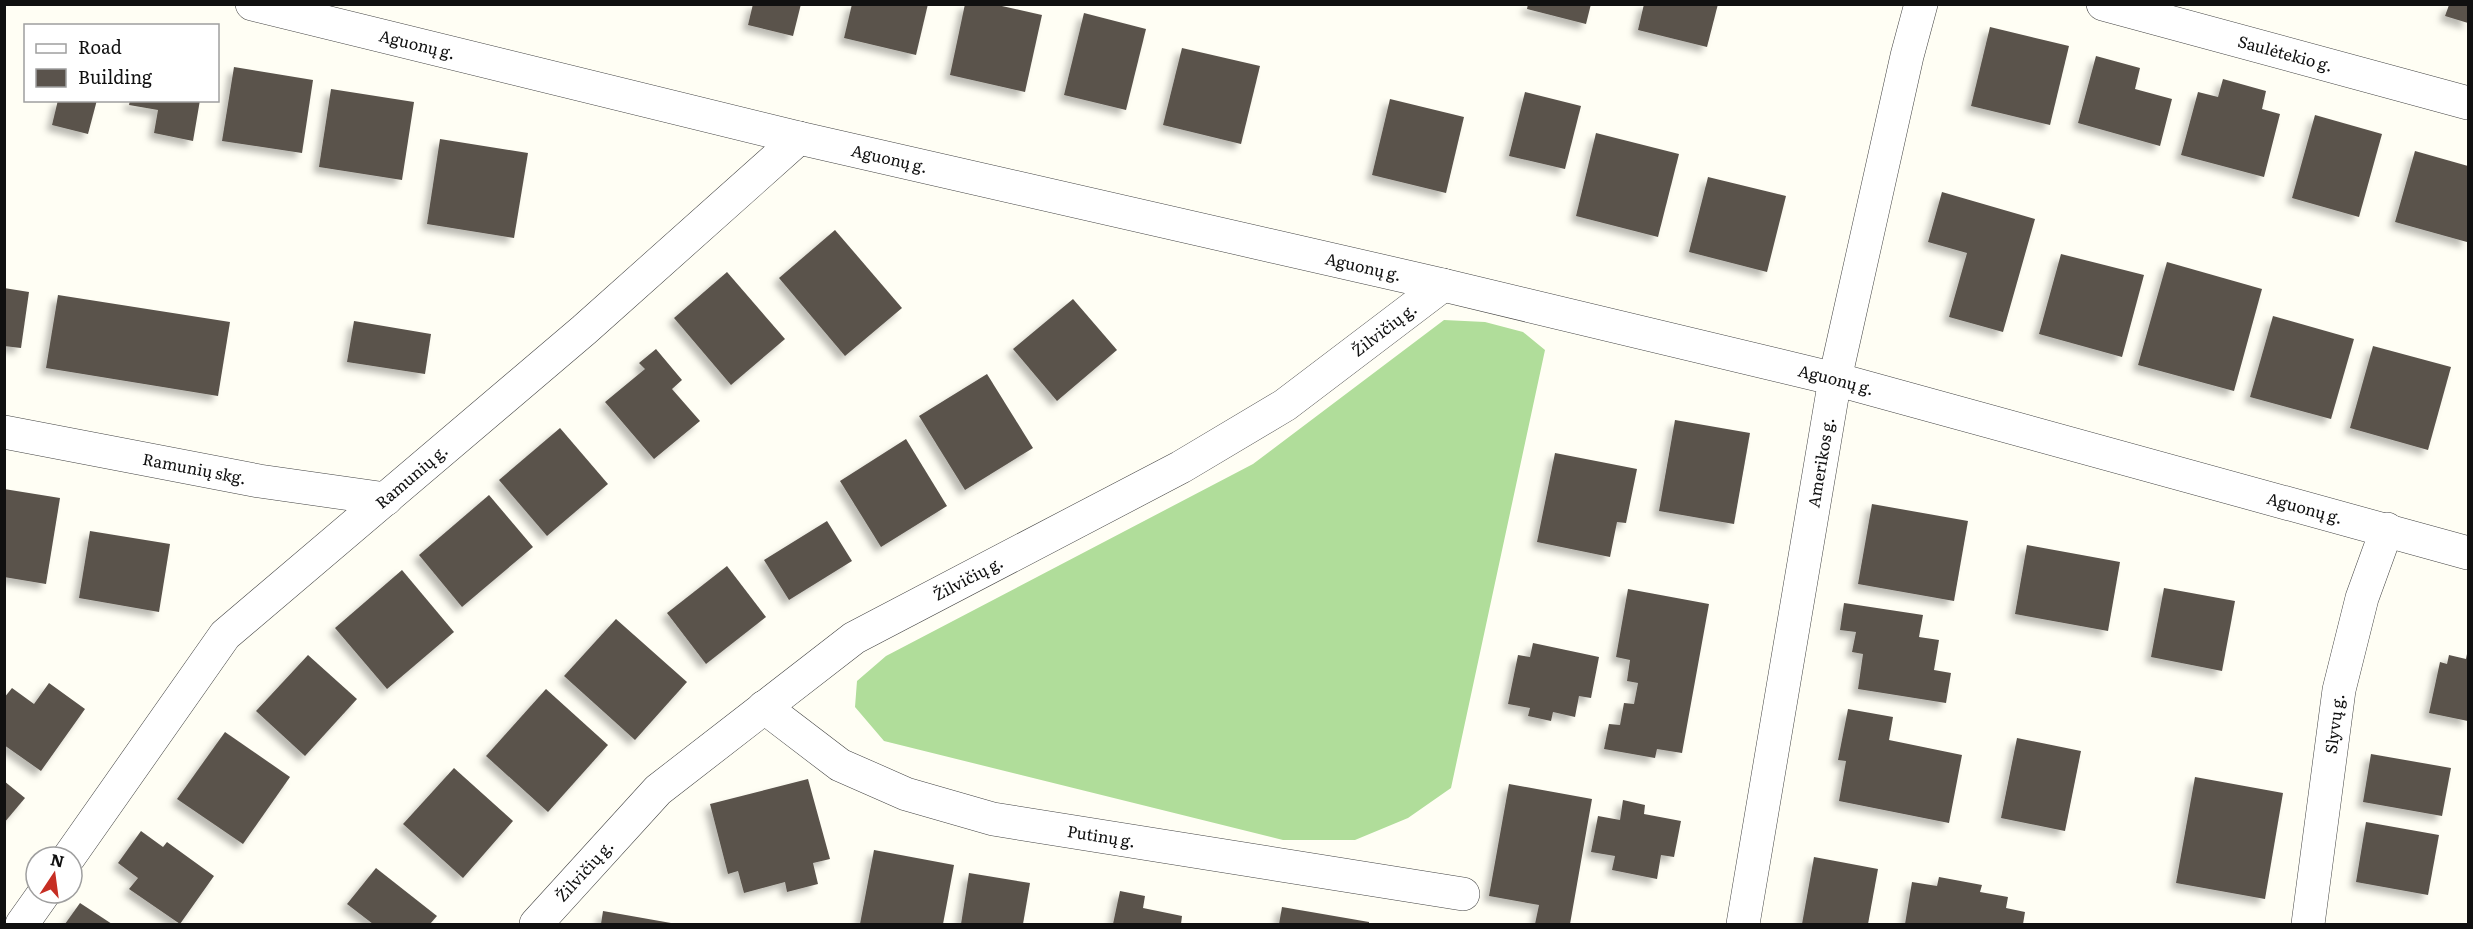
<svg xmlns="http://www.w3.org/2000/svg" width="2473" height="929" viewBox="0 0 2473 929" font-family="Literata,serif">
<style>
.forest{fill:#b0dd9a}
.building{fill:#5a534c;filter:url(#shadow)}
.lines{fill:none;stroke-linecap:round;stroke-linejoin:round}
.minor-casing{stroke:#434343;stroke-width:34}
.minor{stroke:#fff;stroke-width:33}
.labels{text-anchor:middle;stroke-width:6;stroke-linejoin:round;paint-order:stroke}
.street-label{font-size:16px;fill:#101010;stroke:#fff}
</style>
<defs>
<filter id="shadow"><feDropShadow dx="-5.5" dy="5.5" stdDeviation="3" flood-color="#0004"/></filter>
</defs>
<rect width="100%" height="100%" fill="#fffef4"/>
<!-- forest -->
<polygon class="forest" points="1444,320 1485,322 1523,332 1545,350 1451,788 1408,818 1355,840 1283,840 884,741 855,707 857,681 886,656 1253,464"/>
<!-- building -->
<g class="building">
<polygon points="753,4 801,4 793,36 748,25"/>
<polygon points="852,4 928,4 916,55 844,38"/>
<polygon points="965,4 993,4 1042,15 1025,92 950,75"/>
<polygon points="1528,4 1591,4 1586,24 1527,9"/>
<polygon points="1644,4 1718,4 1707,47 1638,30"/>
<polygon points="2449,5 2468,5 2468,23 2445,16"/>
<polygon points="1084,13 1146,29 1126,110 1064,95"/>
<polygon points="1990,27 2069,46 2050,125 1971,106"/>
<polygon points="1182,48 1260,66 1241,144 1163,125"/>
<polygon points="2096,56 2140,68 2135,89 2172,99 2160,146 2078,123"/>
<polygon points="234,67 313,80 302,153 222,141"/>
<polygon points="2223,79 2266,91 2262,109 2280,114 2264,177 2181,155 2198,92 2218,97"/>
<polygon points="331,89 414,102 402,180 319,167"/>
<polygon points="1525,92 1581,106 1565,169 1509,156"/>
<polygon points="1390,99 1464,117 1446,193 1372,175"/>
<polygon points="58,100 97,100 88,134 52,125"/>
<polygon points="130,100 200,100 193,141 154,133 158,110 129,105"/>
<polygon points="2315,115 2382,134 2359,217 2292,198"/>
<polygon points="1596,133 1679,154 1658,237 1576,216"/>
<polygon points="440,139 528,153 514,238 427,224"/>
<polygon points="2415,151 2468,166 2467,242 2395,222"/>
<polygon points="1708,177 1786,196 1767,272 1689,252"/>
<polygon points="1942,192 2035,219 2003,332 1949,317 1967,253 1928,242"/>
<polygon points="835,230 902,308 845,356 779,278"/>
<polygon points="2061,254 2144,275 2122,357 2039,334"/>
<polygon points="2167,262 2262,289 2234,391 2138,365"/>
<polygon points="727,272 785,339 731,385 674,318"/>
<polygon points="4,288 29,292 21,348 4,346"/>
<polygon points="58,295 230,322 218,396 46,368"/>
<polygon points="1073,299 1117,350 1057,401 1013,349"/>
<polygon points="2273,316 2354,339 2331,419 2250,397"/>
<polygon points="354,321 431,334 425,374 347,362"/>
<polygon points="2373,346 2451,367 2428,450 2350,428"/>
<polygon points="656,349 682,380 672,389 700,421 654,459 605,402 645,369 639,363"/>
<polygon points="987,374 1033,448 965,490 919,416"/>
<polygon points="1675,420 1750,433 1734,524 1659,511"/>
<polygon points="560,428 608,484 547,536 499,480"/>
<polygon points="906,439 947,506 881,547 840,481"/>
<polygon points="1555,453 1637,469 1626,523 1617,522 1610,557 1537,542"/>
<polygon points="4,489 60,498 46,584 4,577"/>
<polygon points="489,495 533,547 462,607 419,555"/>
<polygon points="1872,504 1968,521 1954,601 1858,584"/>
<polygon points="827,521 852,561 789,600 764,560"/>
<polygon points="90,531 170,544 159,612 79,598"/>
<polygon points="2027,545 2120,562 2108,631 2015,614"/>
<polygon points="727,566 766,617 706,664 667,613"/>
<polygon points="402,570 454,632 387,689 335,628"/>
<polygon points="2164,588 2235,601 2222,671 2151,657"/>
<polygon points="1628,589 1709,604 1682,753 1657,749 1655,758 1604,749 1609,724 1620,725 1624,703 1634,704 1638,683 1627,681 1630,660 1616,657"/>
<polygon points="1844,603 1923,615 1919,637 1939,640 1934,670 1951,673 1946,703 1858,689 1863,654 1852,652 1856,632 1840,630"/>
<polygon points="616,619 687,682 635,740 564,676"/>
<polygon points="1533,643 1599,657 1591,698 1579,696 1575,717 1553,712 1551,721 1528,716 1530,708 1508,704 1518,655 1530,657"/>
<polygon points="2467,654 2468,721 2429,713 2440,662 2447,664 2449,655 2466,659"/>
<polygon points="308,655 357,699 305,756 256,711"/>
<polygon points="49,683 85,709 41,771 4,745 4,698 12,688 34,704"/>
<polygon points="546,689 608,745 548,812 486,756"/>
<polygon points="1848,709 1893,717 1889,740 1962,755 1949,823 1839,801 1846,761 1838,760"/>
<polygon points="225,732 290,777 243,844 177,799"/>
<polygon points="2017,738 2081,751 2065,831 2001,818"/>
<polygon points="2371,754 2451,768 2442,816 2363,802"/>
<polygon points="454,768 513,821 463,878 403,824"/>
<polygon points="2195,777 2283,793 2265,899 2176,883"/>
<polygon points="808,779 830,859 813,863 818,884 787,892 785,882 744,893 738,871 728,874 710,804"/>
<polygon points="4,781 25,798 4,823"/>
<polygon points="1509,784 1592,799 1570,924 1535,924 1539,905 1489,896"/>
<polygon points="1623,800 1645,805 1644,814 1681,821 1674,857 1661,855 1657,879 1612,870 1615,856 1591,852 1598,816 1620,820"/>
<polygon points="2366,822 2439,835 2428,895 2356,882"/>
<polygon points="141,831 163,847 167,842 214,876 180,924 129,889 138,878 118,863"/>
<polygon points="874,850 954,865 943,924 860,924"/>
<polygon points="1814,857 1878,869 1868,924 1802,924"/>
<polygon points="376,868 437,916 430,924 373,924 347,904"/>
<polygon points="969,873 1030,883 1023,924 961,924"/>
<polygon points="1939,877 1982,885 1980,892 2008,897 2006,908 2025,912 2023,924 1905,924 1912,882 1937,886"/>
<polygon points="1120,891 1145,896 1143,908 1182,916 1181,924 1113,924"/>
<polygon points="80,903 112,924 65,924"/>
<polygon points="1282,907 1369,922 1369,924 1279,924"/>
<polygon points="603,911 671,923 671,924 601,924"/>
</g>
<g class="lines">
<!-- minor casing -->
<g class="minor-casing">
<g id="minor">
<path id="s1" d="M252,4L799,138L1443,285L1835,379L2468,553"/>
<path id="s2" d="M2103,4L2468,103"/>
<path id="s3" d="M4,432L259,481L386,499"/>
<path id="s4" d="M764,707L840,765L906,794L993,819L1463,894"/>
<path id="s5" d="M69,857L225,635L584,330L799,138"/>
<polyline points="22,924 44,893"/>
<path id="s6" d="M536,924L658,790L854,638L1181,467L1285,405L1443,285"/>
<path id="s7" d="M1743,924L1835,379L1907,56L1921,4"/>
<path id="s8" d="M2308,924L2339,690L2362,598L2387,529"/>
</g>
</g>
<!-- minor -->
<use href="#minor" class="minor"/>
</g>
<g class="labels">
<!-- street labels -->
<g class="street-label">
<text dy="6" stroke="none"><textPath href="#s1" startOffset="170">Aguonų g.</textPath></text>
<text dy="6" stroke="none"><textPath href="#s2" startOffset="189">Saulėtekio g.</textPath></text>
<text dy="6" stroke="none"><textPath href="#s1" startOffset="656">Aguonų g.</textPath></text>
<text dy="6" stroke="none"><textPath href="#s1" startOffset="1142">Aguonų g.</textPath></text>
<text dy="6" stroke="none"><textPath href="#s6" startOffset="1044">Žilvičių g.</textPath></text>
<text dy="6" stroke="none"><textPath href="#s1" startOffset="1628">Aguonų g.</textPath></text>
<text dy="6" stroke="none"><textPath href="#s7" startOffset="468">Amerikos g.</textPath></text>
<text dy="6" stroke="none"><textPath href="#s3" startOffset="194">Ramunių skg.</textPath></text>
<text dy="6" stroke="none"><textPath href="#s5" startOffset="516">Ramunių g.</textPath></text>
<text dy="6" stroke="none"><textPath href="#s1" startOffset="2114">Aguonų g.</textPath></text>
<text dy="6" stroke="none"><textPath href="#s6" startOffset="558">Žilvičių g.</textPath></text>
<text dy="6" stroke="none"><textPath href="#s8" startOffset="202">Slyvų g.</textPath></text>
<text dy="6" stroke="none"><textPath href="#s4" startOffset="368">Putinų g.</textPath></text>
<text dy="6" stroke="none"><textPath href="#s6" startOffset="72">Žilvičių g.</textPath></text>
</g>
</g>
<!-- border -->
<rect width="2473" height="929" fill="none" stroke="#101010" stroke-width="12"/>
<!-- legend -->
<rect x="24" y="24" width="195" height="78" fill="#ffffff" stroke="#9f9f9f" stroke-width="1.5"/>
<rect x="36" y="44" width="30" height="9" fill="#ffffff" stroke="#9f9f9f" stroke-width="1.5"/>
<text x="78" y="54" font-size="18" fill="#101010">Road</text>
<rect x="36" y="69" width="30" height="18" fill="#5a534c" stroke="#9f9f9f" stroke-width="1.5"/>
<text x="78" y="84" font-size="18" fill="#101010">Building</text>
<!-- north arrow -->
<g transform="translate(54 875) rotate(13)"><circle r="28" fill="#ffffff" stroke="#9f9f9f" stroke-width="1.5"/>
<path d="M0-4.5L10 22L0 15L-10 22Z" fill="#c62e23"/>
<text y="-9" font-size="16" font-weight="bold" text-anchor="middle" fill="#101010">N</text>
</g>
</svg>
